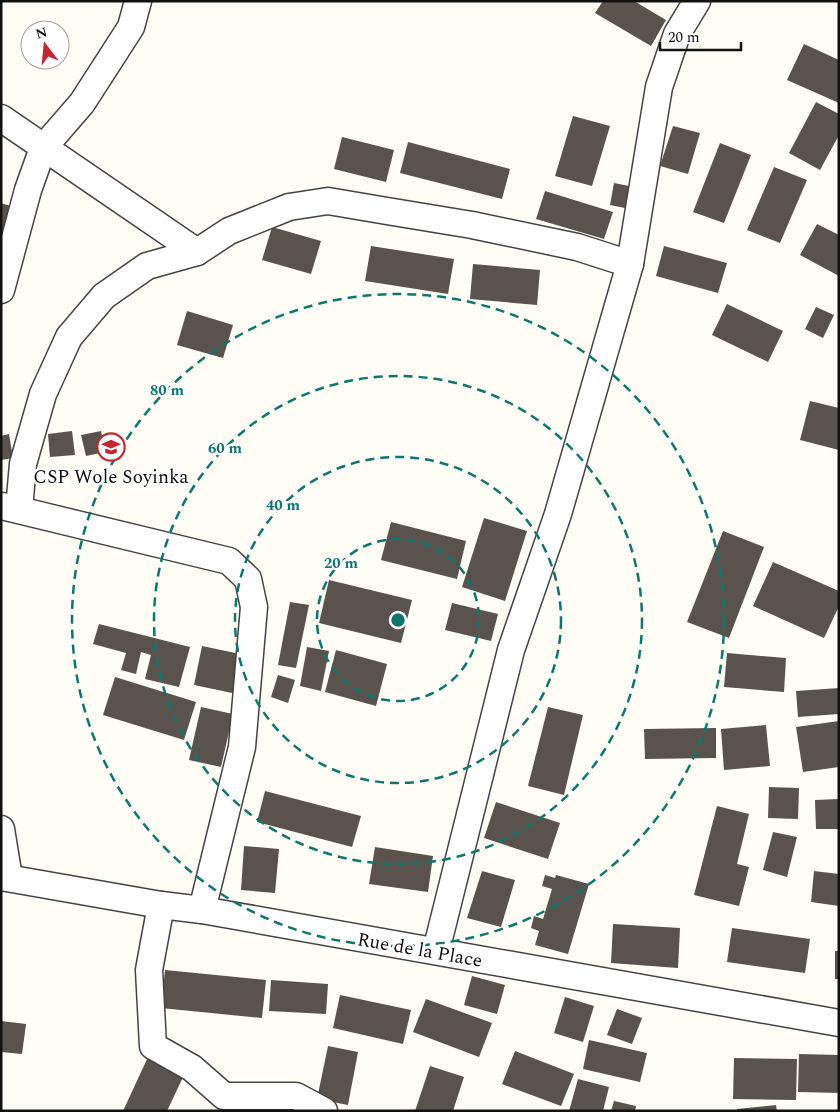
<svg xmlns="http://www.w3.org/2000/svg" width="840" height="1112" viewBox="0 0 840 1112" font-family="Spectral,serif">
<style>
.building{fill:#5a524d}
.lines{fill:none;stroke-linecap:round;stroke-linejoin:round}
.minor-casing{stroke:#444;stroke-width:29}
.minor{stroke:#fff;stroke-width:26}
.ring{fill:none;stroke:#0f766e;stroke-width:2.5;stroke-dasharray:9 6}
.labels{text-anchor:middle;stroke-width:5;stroke-linejoin:round;paint-order:stroke}
.poi-label{font-size:19px;fill:#111;stroke:#fff}
.street-label{font-size:19px;fill:#111;stroke:#fff}
.centre{fill:#0f766e;stroke:#fff;stroke-width:2.5}
.ring-label{font-size:15px;text-anchor:middle;font-weight:bold;fill:#0f766e;stroke:#fff;stroke-width:5;stroke-linejoin:round;paint-order:stroke}
</style>
<rect width="100%" height="100%" fill="#fffdf5"/>
<!-- building -->
<g class="building">
<polygon points="603,1 634,1 666,20 651,46 595,13"/>
<polygon points="804,44 839,60 839,103 787,80"/>
<polygon points="816,102 839,114 839,135 820,170 789,153"/>
<polygon points="573,116 610,126 592,186 555,176"/>
<polygon points="673,126 700,133 688,174 660,166"/>
<polygon points="342,137 394,150 386,182 334,169"/>
<polygon points="408,142 510,169 502,199 400,173"/>
<polygon points="720,143 751,155 724,223 693,212"/>
<polygon points="774,167 807,180 780,243 747,230"/>
<polygon points="614,183 634,187 630,209 610,205"/>
<polygon points="545,191 613,212 604,239 536,219"/>
<polygon points="1,203 23,210 1,239"/>
<polygon points="817,224 839,235 839,276 800,255"/>
<polygon points="272,227 321,241 311,274 262,260"/>
<polygon points="371,246 454,259 448,294 365,281"/>
<polygon points="664,246 727,263 718,293 656,276"/>
<polygon points="473,264 540,270 537,305 470,299"/>
<polygon points="727,304 783,331 768,362 712,335"/>
<polygon points="816,307 834,315 823,338 805,329"/>
<polygon points="187,311 233,325 223,358 177,345"/>
<polygon points="810,401 839,408 839,450 800,440"/>
<polygon points="72,431 75,455 50,457 48,434"/>
<polygon points="101,431 105,452 86,456 81,435"/>
<polygon points="9,434 13,458 1,460 1,436"/>
<polygon points="484,518 527,531 505,601 462,587"/>
<polygon points="391,522 466,541 457,579 381,560"/>
<polygon points="723,531 764,547 729,638 687,622"/>
<polygon points="773,562 839,591 839,606 824,638 753,606"/>
<polygon points="329,580 412,600 401,643 319,623"/>
<polygon points="290,602 309,605 296,668 278,665"/>
<polygon points="452,603 498,614 491,641 445,630"/>
<polygon points="99,624 190,647 179,687 145,679 151,655 141,652 136,674 121,670 126,653 93,644"/>
<polygon points="202,646 245,655 237,694 194,685"/>
<polygon points="307,647 329,651 321,691 300,686"/>
<polygon points="336,650 387,664 376,706 325,692"/>
<polygon points="727,653 786,658 784,692 724,687"/>
<polygon points="278,675 295,680 288,703 271,697"/>
<polygon points="115,677 196,702 184,740 103,715"/>
<polygon points="839,688 839,714 798,717 796,691"/>
<polygon points="201,707 233,714 221,767 189,760"/>
<polygon points="548,707 583,715 564,795 528,786"/>
<polygon points="839,721 839,767 803,772 796,727"/>
<polygon points="766,725 770,766 724,770 721,729"/>
<polygon points="716,728 716,758 645,759 644,729"/>
<polygon points="769,787 799,788 798,819 768,818"/>
<polygon points="265,791 361,816 352,847 257,822"/>
<polygon points="839,799 839,829 816,829 815,800"/>
<polygon points="496,802 560,823 548,859 484,838"/>
<polygon points="717,806 749,814 737,864 749,867 739,906 694,895"/>
<polygon points="773,832 797,837 787,877 763,870"/>
<polygon points="244,846 279,849 275,893 241,890"/>
<polygon points="375,847 433,856 428,892 369,884"/>
<polygon points="482,871 515,880 501,927 467,918"/>
<polygon points="814,871 839,874 839,906 811,902"/>
<polygon points="545,875 555,878 556,875 589,884 568,954 535,945 539,931 531,928 534,916 543,919 552,889 542,886"/>
<polygon points="613,924 680,928 678,968 611,963"/>
<polygon points="732,928 810,939 805,973 727,962"/>
<rect x="835" y="951" width="4" height="28"/>
<polygon points="165,970 266,980 262,1018 161,1008"/>
<polygon points="472,976 505,985 497,1014 464,1005"/>
<polygon points="271,980 328,984 326,1014 269,1011"/>
<polygon points="340,995 411,1010 403,1044 333,1028"/>
<polygon points="565,997 594,1006 583,1042 554,1033"/>
<polygon points="426,999 492,1023 479,1057 413,1032"/>
<polygon points="617,1009 642,1018 632,1044 607,1035"/>
<polygon points="1,1021 26,1024 22,1054 1,1052"/>
<polygon points="589,1040 647,1053 640,1082 583,1069"/>
<polygon points="328,1046 358,1052 348,1105 317,1099"/>
<polygon points="515,1051 574,1074 561,1106 502,1084"/>
<polygon points="799,1054 839,1055 839,1093 798,1092"/>
<polygon points="148,1057 185,1073 167,1111 123,1111"/>
<polygon points="734,1058 797,1059 796,1100 733,1099"/>
<polygon points="430,1066 464,1077 453,1111 415,1111"/>
<polygon points="578,1079 609,1087 603,1111 569,1111"/>
<polygon points="614,1101 636,1106 635,1111 611,1111"/>
<polygon points="776,1105 777,1111 737,1111 737,1109"/>
</g>
<g class="lines">
<!-- minor casing -->
<g class="minor-casing">
<g id="minor">
<polyline points="1,118 197,252"/>
<polyline points="1,290 28,190 43,148 82,103 131,27 138,1"/>
<polyline points="2,506 229,561 248,579 254,607 242,747 202,910"/>
<polyline points="19,509 23,464 43,394 69,337 104,296 147,266 197,252 229,231 289,207 328,201 387,211 472,225 577,247 630,264"/>
<polyline points="1,829 9,878"/>
<polyline points="1,877 161,905 202,910 839,1023"/>
<polyline points="161,905 149,970 153,1046 192,1068 224,1096 296,1096 324,1111"/>
<polyline points="436,951 511,650 558,514 630,264 659,87 677,34 697,1"/>
</g>
</g>
<!-- minor -->
<use href="#minor" class="minor"/>
</g>
<!-- distance rings -->
<g class="ring">
<circle cx="398" cy="620" r="81"/>
<circle cx="398" cy="620" r="163"/>
<circle cx="398" cy="620" r="244"/>
<circle cx="398" cy="620" r="326"/>
</g>
<!-- icons -->
<defs>
<g id="school-ring" transform="scale(1.4375)"><circle r="9.5" fill="#fff" stroke="#c4262e" stroke-width="1.5"/><path d="M0-5L7-2L0 1L-7-2ZM-4 1L0 2.5L4 1V4Q0 6-4 4Z" fill="#c4262e"/></g>
</defs>
<g fill-rule="evenodd">
<use href="#school-ring" x="111" y="447"/>
</g>
<g class="labels">
<!-- poi labels -->
<g class="poi-label">
<text x="111" y="483">CSP Wole Soyinka</text>
</g>
<!-- street labels -->
<g class="street-label">
<text transform="translate(420 949) rotate(10)" y="7">Rue de la Place</text>
</g>
</g>
<circle cx="398" cy="620" r="8" class="centre"/>
<g class="ring-label">
<text x="167" y="395">80 m</text>
<text x="225" y="453">60 m</text>
<text x="283" y="510">40 m</text>
<text x="341" y="568">20 m</text>
</g>
<!-- border -->
<rect width="840" height="1112" fill="none" stroke="#111111" stroke-width="5"/>
<!-- north arrow -->
<g transform="translate(45 45) rotate(344)"><circle r="24" fill="#ffffff" stroke="#a0a0a0"/>
<path d="M0-4L9 19L0 12L-9 19Z" fill="#c4262e"/>
<text y="-8" font-size="14" font-weight="bold" text-anchor="middle" fill="#111111">N</text>
</g>
<!-- scale -->
<path d="M660 42v8h81v-8" fill="none" stroke="#111111" stroke-width="2.5"/>
<text x="668" y="42" font-size="15" fill="#111111" stroke="#ffffff" stroke-width="4" paint-order="stroke">20 m</text>
</svg>
